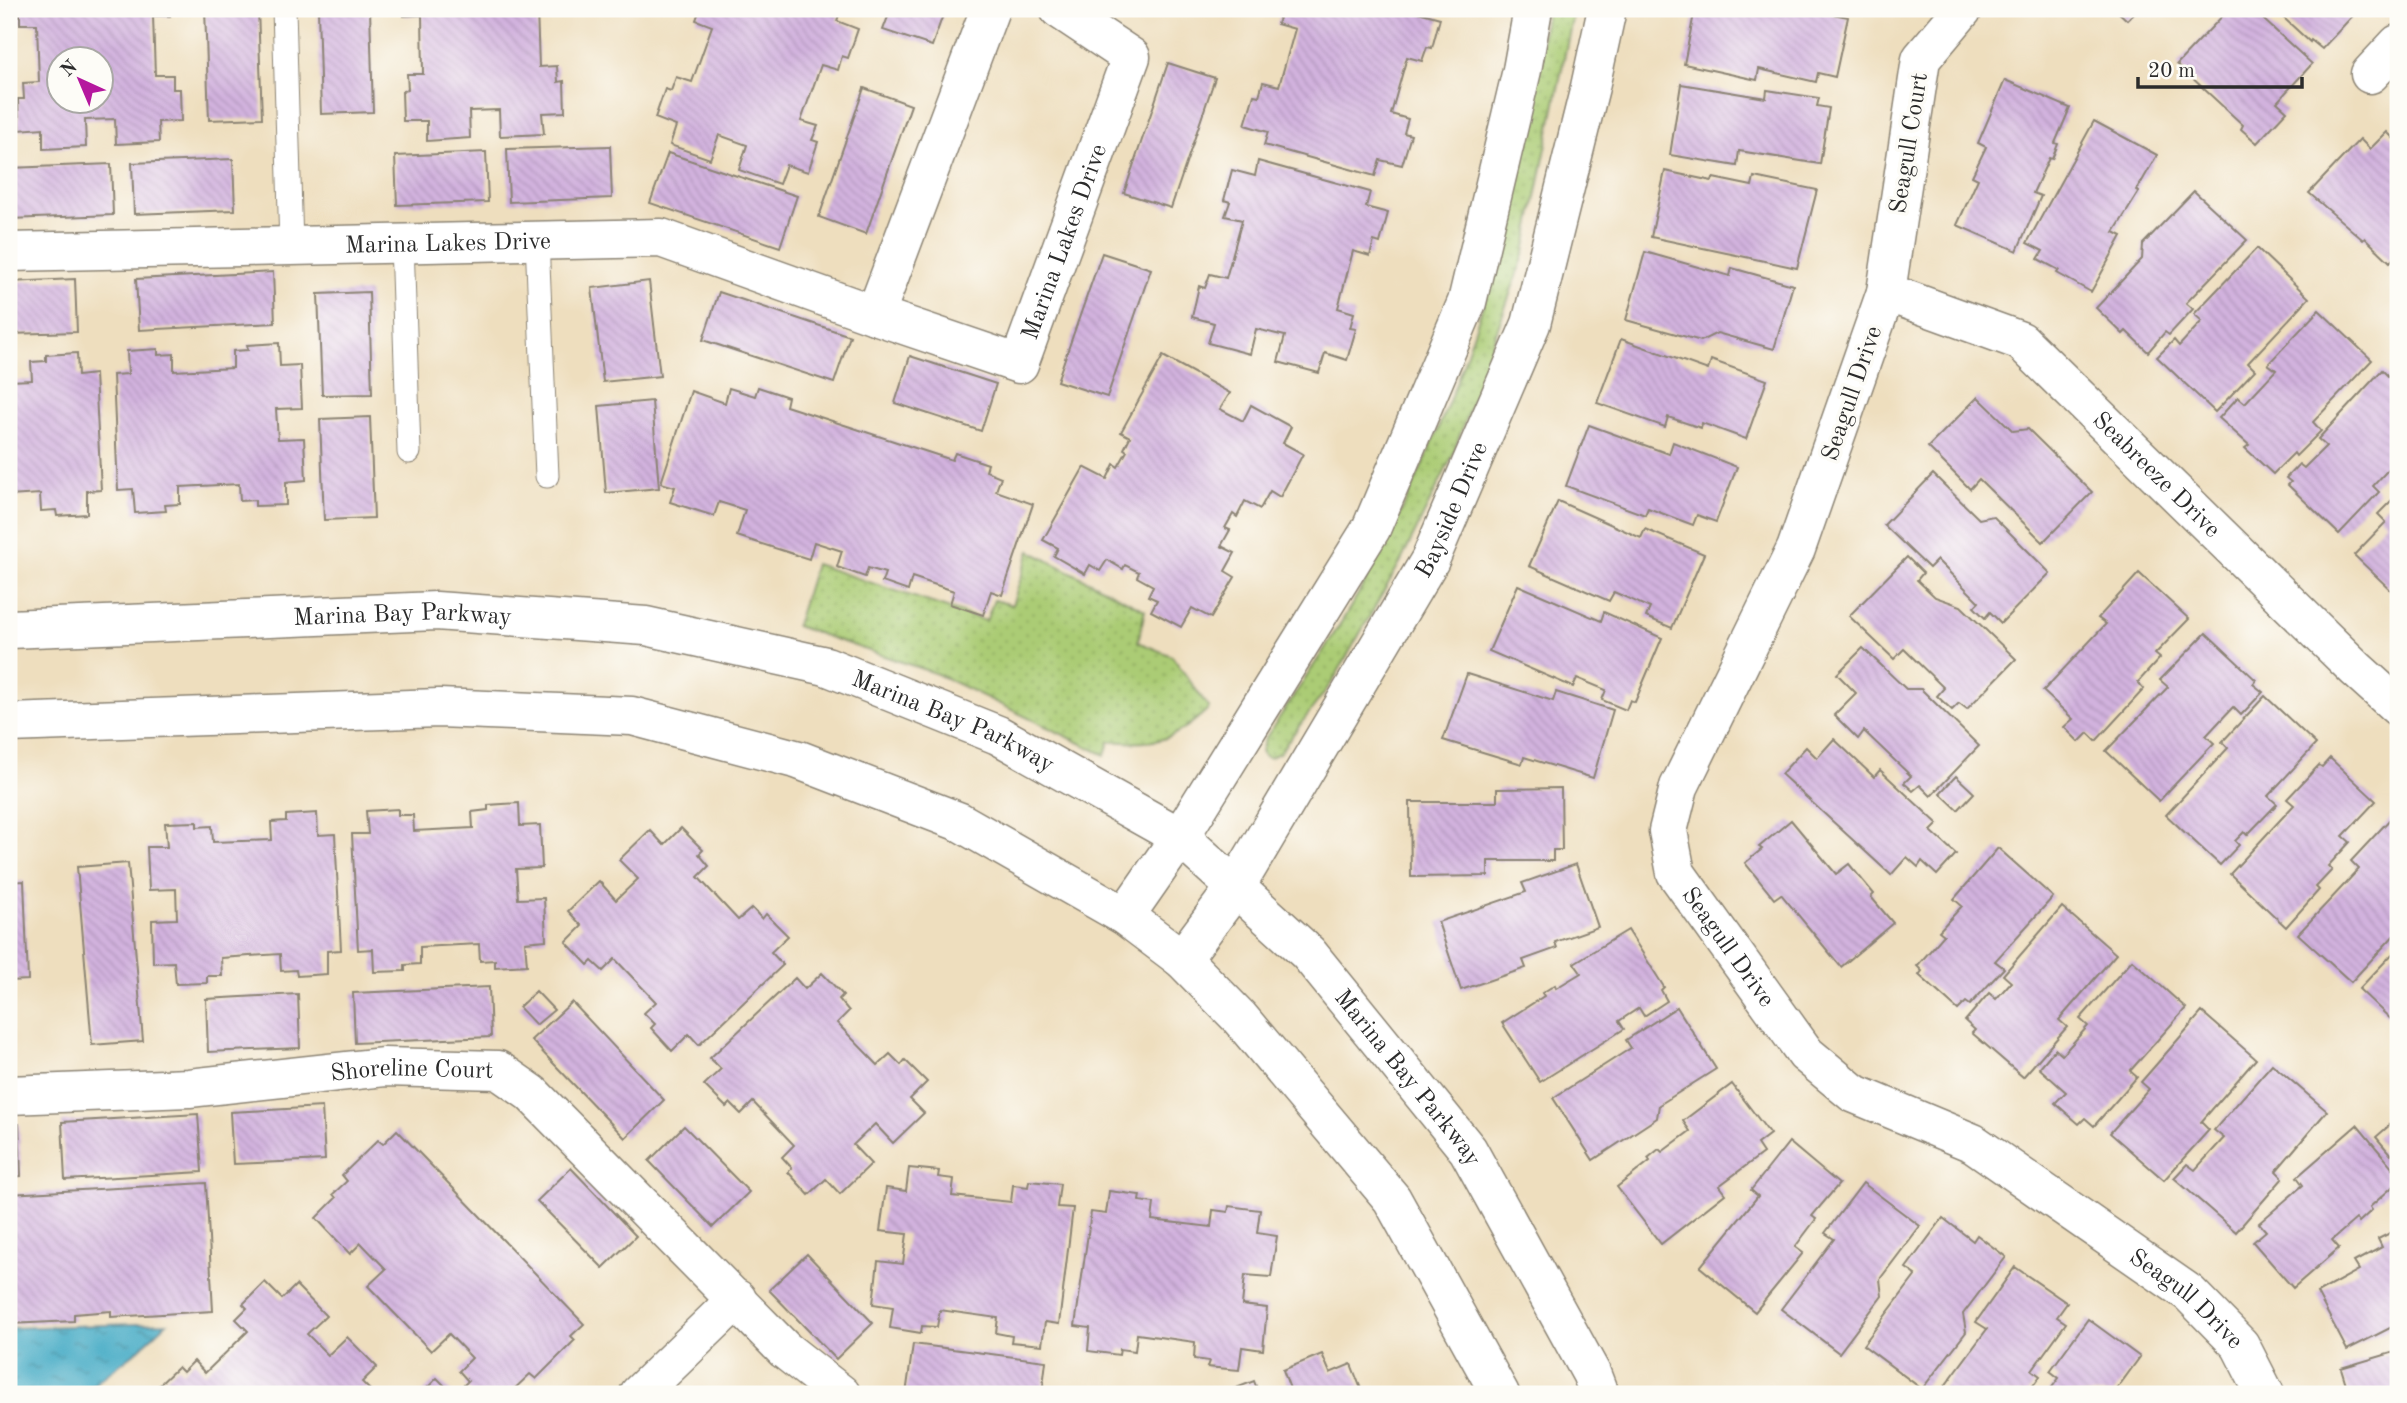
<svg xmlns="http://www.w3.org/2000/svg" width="2407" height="1403" viewBox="0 0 2407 1403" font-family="'Old Standard TT',serif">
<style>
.grass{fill:url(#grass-dots);stroke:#6b7c50;stroke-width:2}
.water{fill:url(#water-ripples);stroke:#396c78;stroke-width:2}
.building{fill:url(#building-back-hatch);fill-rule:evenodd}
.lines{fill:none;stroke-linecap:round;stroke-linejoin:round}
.service-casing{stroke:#8c8474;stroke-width:25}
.minor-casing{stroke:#8c8474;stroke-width:41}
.tertiary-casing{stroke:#8c8474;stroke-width:41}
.service{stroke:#fff;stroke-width:23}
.minor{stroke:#fff;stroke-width:38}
.tertiary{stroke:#fff;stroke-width:38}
.labels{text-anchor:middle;stroke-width:7;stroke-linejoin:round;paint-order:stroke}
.street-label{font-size:24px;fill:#2b2b2b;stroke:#fdfcf7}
</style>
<defs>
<pattern id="grass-dots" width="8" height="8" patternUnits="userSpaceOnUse" patternTransform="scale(1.75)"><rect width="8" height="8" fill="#abcc74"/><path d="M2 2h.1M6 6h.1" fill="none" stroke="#93af65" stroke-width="1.8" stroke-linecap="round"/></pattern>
<pattern id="water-ripples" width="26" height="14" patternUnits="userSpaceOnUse" patternTransform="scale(1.75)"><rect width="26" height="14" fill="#47acc6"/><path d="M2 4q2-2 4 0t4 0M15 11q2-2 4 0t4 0" fill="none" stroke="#3b8ca1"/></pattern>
<pattern id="building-back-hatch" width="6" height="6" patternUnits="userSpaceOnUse" patternTransform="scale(1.75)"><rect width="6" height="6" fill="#d2b2de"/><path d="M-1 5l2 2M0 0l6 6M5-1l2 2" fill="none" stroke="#b499bf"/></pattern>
</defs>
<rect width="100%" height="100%" fill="#fdfcf7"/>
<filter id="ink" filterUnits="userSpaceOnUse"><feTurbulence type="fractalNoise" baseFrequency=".0143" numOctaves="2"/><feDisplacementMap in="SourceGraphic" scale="14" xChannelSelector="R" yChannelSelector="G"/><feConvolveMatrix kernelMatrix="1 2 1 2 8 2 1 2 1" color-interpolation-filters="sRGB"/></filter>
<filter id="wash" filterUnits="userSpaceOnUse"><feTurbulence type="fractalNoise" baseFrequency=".00686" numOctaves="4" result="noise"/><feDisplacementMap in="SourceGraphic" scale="28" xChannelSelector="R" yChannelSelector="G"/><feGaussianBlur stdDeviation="1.57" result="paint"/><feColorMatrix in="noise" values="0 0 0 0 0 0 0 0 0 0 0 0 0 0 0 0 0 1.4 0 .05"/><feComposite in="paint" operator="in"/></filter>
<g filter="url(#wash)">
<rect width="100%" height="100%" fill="#eedebe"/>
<!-- grass -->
<g class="grass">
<path d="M1547,9H1574L1525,252L1452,457L1401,561L1333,681L1279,753L1269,758L1264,756L1261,751L1265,739C1305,679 1347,618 1380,554C1432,455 1473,346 1503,238C1523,163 1535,85 1547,9Z"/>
<path d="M1030,551L1145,610L1138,642L1172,656L1209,708C1175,741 1155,746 1109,741L1105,755L937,674L796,626L815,564L986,621L994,600L1012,605Z"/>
</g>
<!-- water -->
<polygon class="water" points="167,1323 136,1352 81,1394 9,1394 9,1328"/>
<g id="blocks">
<!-- building -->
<g class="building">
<path d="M20,9H169L170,16H153L155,75H173V89H180L181,121L158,122L159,142L116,144L115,119L85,120L86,147L43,149V128L19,130L18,99H24L23,83L39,82L37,24H20ZM60,60H102V102H60Z"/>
<polygon points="205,9 258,9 262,118 209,120"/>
<polygon points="318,9 370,9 373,112 321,114"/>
<polygon points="404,9 537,9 539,67 557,66 558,82 564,81 565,112 542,113 544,134 500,136 499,110 469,111 470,138 427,141 427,121 403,121 402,91 408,90 407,74 423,74 422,15 404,16"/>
<polygon points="700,9 841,9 837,21 858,29 848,58 842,56 838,70 821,65 801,121 818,126 812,140 818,142 808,172 786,165 779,184 739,170 747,145 719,135 710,159 670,145 676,126 655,118 665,89 671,91 676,77 692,82 712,26 696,20"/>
<polygon points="891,9 945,9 932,46 883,30"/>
<polygon points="1282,9 1419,9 1418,12 1440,18 1432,48 1427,47 1422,61 1407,57 1391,114 1408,119 1404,133 1411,135 1402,165 1380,160 1375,176 1264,145 1268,132 1245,125 1254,95 1259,96 1263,82 1279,86 1295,29 1277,24"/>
<polygon points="1695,9 1764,9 1785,14 1786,9 1808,9 1848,17 1835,77 1818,73 1816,82 1759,69 1757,80 1684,64"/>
<polygon points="2115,9 2138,9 2127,20"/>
<polygon points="2229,9 2252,9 2312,64 2277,102 2287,111 2257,143 2241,129 2243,125 2177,64"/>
<polygon points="2274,9 2359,9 2322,49 2311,40 2310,42"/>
<polygon points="1168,63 1215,78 1171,208 1124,193"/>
<polygon points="2005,80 2070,108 2055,143 2058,144 2052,159 2049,158 2033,193 2041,196 2017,251 1957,225 1978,179 1972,176 1986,147 1978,143"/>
<polygon points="1681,84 1766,98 1767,90 1819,98 1817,106 1829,108 1820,164 1739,151 1737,166 1670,155"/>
<polygon points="864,88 911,105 866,234 819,217"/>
<polygon points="2094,121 2157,155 2137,190 2139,192 2114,232 2122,236 2091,292 2057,273 2059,270 2038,259 2043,251 2027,243"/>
<polygon points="2387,132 2398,143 2398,254 2390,262 2365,238 2363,240 2309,193 2360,139 2370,149"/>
<polygon points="610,146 612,198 509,202 507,149"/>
<polygon points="486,152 488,202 397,205 395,156"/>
<polygon points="668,153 797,196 780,247 650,203"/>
<polygon points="233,159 235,210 134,214 132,163"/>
<polygon points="1258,161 1370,192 1366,207 1388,213 1380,243 1374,241 1370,256 1353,251 1338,308 1354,313 1350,328 1356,329 1347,360 1325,353 1319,373 1278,362 1285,336 1256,329 1250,354 1208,343 1214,323 1192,317 1199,286 1205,288 1210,274 1226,278 1242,220 1225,216 1230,202 1224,200 1232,170 1255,176"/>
<polygon points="111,164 113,215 9,219 9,168"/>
<polygon points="1665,171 1712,181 1713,178 1752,186 1754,177 1817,190 1797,268 1651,237"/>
<polygon points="2194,191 2247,240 2186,303 2193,309 2169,335 2165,332 2148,352 2126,331 2123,334 2096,308 2142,259 2143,244"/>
<polygon points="2257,248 2309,298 2248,363 2255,370 2215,412 2157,357 2174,340 2179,346 2202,321 2194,314"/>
<polygon points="1645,252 1730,276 1732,268 1793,285 1774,349 1717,333 1701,341 1626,320"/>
<polygon points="1102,253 1151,269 1107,397 1057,381"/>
<polygon points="273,272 275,323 139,330 136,279"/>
<polygon points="75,279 77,332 9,334 9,282"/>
<polygon points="649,281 660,376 603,382 592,288"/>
<polygon points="369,292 372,394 322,395 318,294"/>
<polygon points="719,292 850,336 834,383 703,340"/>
<polygon points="2319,310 2372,360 2313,422 2321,431 2296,456 2294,453 2273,474 2245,448 2249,445 2219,418 2238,397 2245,403 2276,370 2268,364"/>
<polygon points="1621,339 1708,370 1711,360 1767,380 1746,439 1702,423 1701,428 1668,417 1665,427 1597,403"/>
<polygon points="279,343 280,366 300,365 302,408 276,409 278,439 304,438 306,480 286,482 286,505 255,506 255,500 240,501 239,484 180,487 180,504 165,505 166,511 135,513 133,489 118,490 113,375 128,374 127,351 158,349 158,355 174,354 174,371 233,368 233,351 248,350 247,345"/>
<polygon points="77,353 78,376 95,374 101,490 87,491 87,514 57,516 56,510 41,511 40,494 9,496 9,381 32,380 31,362 46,361 46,355"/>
<polygon points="910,356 996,384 981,431 895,403"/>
<polygon points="1163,356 1230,393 1220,409 1243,421 1251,405 1291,427 1283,443 1303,454 1280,497 1270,491 1260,509 1245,501 1237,517 1233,514 1225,528 1230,530 1221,546 1235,553 1225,571 1235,577 1211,618 1192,608 1181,627 1151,611 1157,600 1148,596 1153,586 1137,577 1139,572 1125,565 1123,569 1107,560 1100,571 1090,565 1085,574 1054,556 1058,548 1043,540 1084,467 1107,479 1114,464 1118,467 1127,451 1124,449 1130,437 1121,432"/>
<polygon points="2382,370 2398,386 2398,459 2373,486 2379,492 2339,534 2288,485 2291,482 2286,478 2299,464 2304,468 2326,446 2318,439"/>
<polygon points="758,387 788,397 786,406 952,460 955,453 988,464 986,471 1001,477 996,491 1033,504 1002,595 991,591 983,615 950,604 954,591 912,577 908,591 882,582 885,573 868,568 865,577 837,567 842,551 814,542 809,559 737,536 745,510 719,502 714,516 670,502 675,487 661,483 691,391 725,403 729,388 755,396"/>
<polygon points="1978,397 2013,431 2028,429 2092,492 2043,542 1979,479 1970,489 1928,447"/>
<polygon points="652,401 659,488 606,493 599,406"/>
<polygon points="370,417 374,518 324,520 320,419"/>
<polygon points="1589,425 1669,454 1673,442 1737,467 1716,522 1697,515 1693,525 1648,508 1645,515 1566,486"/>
<polygon points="1933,474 1979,519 1993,516 2050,573 2001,623 1990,612 1985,618 1974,607 1979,602 1937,560 1929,568 1884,525"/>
<polygon points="2398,494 2398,597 2354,555 2386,522 2378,514"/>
<polygon points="1558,501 1641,538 1645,529 1704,554 1672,628 1646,617 1650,608 1614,592 1609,601 1529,566"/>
<polygon points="1907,557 1923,573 1917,580 1935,597 1961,606 2016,659 1967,709 1959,703 1952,710 1937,696 1944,688 1904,649 1894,659 1849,616"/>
<polygon points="2139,573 2189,619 2155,654 2160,658 2138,682 2144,689 2096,741 2088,733 2079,742 2064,727 2073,719 2043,691 2106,624 2098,618"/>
<polygon points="1518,585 1601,621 1604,612 1662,638 1635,702 1630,700 1626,710 1602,700 1606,690 1577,678 1573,687 1489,651"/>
<polygon points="2206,633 2256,680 2253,684 2263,692 2241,715 2233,707 2206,736 2214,743 2159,801 2106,751 2168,687 2160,680"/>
<polygon points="1863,648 1906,689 1921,689 1979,746 1931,796 1920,785 1913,791 1904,783 1911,776 1864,731 1858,739 1834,715 1856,693 1837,674"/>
<polygon points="1467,674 1553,701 1556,692 1613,710 1593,778 1524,757 1522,764 1443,740"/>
<polygon points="2265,696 2316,744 2268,796 2277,804 2247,835 2244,832 2235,841 2239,845 2220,865 2166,815 2228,748 2222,742"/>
<polygon points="1834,739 1874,777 1880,770 1938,824 1931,831 1956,854 1937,875 1922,861 1918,867 1907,857 1891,875 1781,774 1806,747 1817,758"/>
<polygon points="2330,758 2376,801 2343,836 2350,842 2328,866 2332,870 2316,887 2319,890 2286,927 2230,874 2294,805 2287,799 2319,765 2322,767"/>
<polygon points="1956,776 1974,793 1958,810 1940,793"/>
<polygon points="1561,788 1562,850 1553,850 1553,861 1488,861 1488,876 1411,877 1410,802 1497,802 1497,789"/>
<polygon points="519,803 520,826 540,825 542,868 516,869 518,899 544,898 546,940 525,942 527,965 495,967 495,960 480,961 479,944 420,947 420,964 405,965 405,971 374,972 373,949 358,950 352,834 368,834 366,811 398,809 398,815 413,815 414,831 473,828 472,812 488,810 488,805"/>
<polygon points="317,813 318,835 335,834 341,950 327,951 327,974 297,976 296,970 281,971 280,954 221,958 222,976 207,976 207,983 176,984 174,962 153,963 152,920 177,919 176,889 149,890 147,847 167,847 165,823 197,822 197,827 212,826 213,842 272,840 271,822 286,821 286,815"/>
<polygon points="2393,816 2398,821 2398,931 2351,982 2298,934 2359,869 2351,861"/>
<polygon points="1791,820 1836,874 1849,864 1874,894 1871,897 1893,923 1841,967 1781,894 1774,899 1745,863 1762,849 1759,847"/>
<polygon points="681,828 703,850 699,854 709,866 698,877 738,920 752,908 762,919 766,914 788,936 771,952 783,965 699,1045 689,1034 672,1051 651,1028 655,1024 644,1013 656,1002 615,959 603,971 592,961 588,965 566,942 582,926 568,911 599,881 616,900 638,879 619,860 650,830 664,845"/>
<polygon points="1998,848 2053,897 1995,961 2004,968 1970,1005 1966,1002 1958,1010 1919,975 1922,971 1917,966 1944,935 1939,931 1962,906 1954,899"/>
<polygon points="128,863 143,1041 92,1045 77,867"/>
<polygon points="1576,864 1598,927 1555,942 1557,948 1523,960 1526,968 1461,990 1438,922 1526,892 1522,883"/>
<polygon points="24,881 28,980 9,981 9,882"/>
<polygon points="2062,907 2116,954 2059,1020 2067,1027 2023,1077 1972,1033 1975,1030 1965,1021 1989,993 1996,999 2011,982 2003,975"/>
<polygon points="1628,930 1664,987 1661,990 1667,1001 1644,1016 1639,1008 1619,1021 1624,1029 1540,1082 1502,1023 1544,996 1542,993 1555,985 1556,988 1581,973 1574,963"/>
<polygon points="2398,948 2398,1026 2359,989"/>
<polygon points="2132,960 2186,1008 2130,1071 2137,1077 2094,1126 2085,1118 2079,1124 2055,1103 2066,1092 2039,1068 2055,1049 2062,1055 2088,1026 2080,1019"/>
<polygon points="822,973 843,995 839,999 849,1011 837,1023 878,1065 890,1054 901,1065 905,1060 927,1082 910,1099 924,1113 893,1143 875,1124 853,1145 871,1164 840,1194 826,1179 809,1195 788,1172 792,1168 782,1157 794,1145 753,1102 741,1114 730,1103 726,1107 704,1085 721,1069 710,1058 795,978 805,989"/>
<polygon points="489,987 491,1037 355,1043 353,993"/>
<polygon points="536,991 554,1010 536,1025 519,1007"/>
<polygon points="298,994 300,1048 208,1052 206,999"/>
<polygon points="572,1002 664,1100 625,1138 531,1040"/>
<polygon points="1677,1007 1716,1069 1659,1105 1657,1118 1593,1160 1553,1098 1631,1048 1626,1040"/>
<polygon points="2202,1012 2256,1059 2201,1122 2209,1130 2164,1180 2110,1133 2149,1089 2141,1082"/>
<polygon points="2272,1064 2327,1111 2276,1171 2283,1178 2236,1232 2174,1178 2187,1164 2195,1170 2224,1138 2214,1130"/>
<polygon points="1732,1084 1770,1134 1757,1144 1763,1153 1719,1186 1725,1194 1661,1244 1617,1187 1650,1161 1648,1158 1659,1149 1662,1152 1690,1131 1683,1121"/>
<polygon points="322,1107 325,1160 233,1164 230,1112"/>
<polygon points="198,1114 202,1172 65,1180 62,1122"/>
<polygon points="9,1124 19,1124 21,1176 9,1177"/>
<polygon points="2391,1124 2398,1132 2398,1149 2391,1155 2376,1137"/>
<polygon points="2357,1125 2398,1174 2398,1182 2370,1207 2372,1210 2359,1222 2356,1219 2332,1240 2339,1248 2293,1288 2253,1242 2266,1231 2259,1223 2303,1185 2297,1177"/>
<polygon points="684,1126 749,1192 713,1227 649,1161"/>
<polygon points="397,1130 584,1324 571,1336 575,1340 536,1379 530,1374 509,1394 473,1394 464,1385 468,1381 459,1371 472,1358 449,1334 431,1351 368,1286 386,1269 361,1243 350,1254 316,1218 336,1198 333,1194 347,1181 342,1175 378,1140 383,1144"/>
<polygon points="1789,1142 1839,1184 1812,1216 1816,1219 1795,1247 1803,1253 1755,1312 1700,1267 1758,1196 1751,1190"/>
<polygon points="571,1168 636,1236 603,1268 537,1201"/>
<polygon points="909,1168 939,1171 938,1177 954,1179 952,1196 1011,1202 1013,1185 1028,1187 1029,1181 1060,1184 1057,1207 1073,1208 1059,1324 1045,1322 1042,1345 1011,1342 1012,1336 996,1333 998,1318 940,1310 937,1327 922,1326 921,1333 890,1328 893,1307 873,1304 878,1261 903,1264 907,1234 880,1231 886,1188 906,1191"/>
<polygon points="206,1183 213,1311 111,1317 111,1311 74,1314 74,1321 9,1324 9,1194"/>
<polygon points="1863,1183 1920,1226 1880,1279 1882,1296 1839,1353 1781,1309 1834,1239 1825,1233"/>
<polygon points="1109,1191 1140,1195 1139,1201 1154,1203 1152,1220 1211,1227 1213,1210 1228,1212 1229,1206 1260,1210 1257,1233 1277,1236 1271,1277 1245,1275 1242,1305 1267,1308 1263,1350 1242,1347 1239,1370 1207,1367 1209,1361 1194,1359 1195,1342 1137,1334 1135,1351 1120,1349 1119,1355 1088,1351 1090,1328 1075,1326 1091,1212 1106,1214"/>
<polygon points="1943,1218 1973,1241 1977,1235 2006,1257 1963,1314 1966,1332 1922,1389 1863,1345 1916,1275 1906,1268"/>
<polygon points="2398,1229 2398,1312 2394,1314 2398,1324 2347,1350 2317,1293 2359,1270 2354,1262 2382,1247 2378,1239"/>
<polygon points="807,1254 873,1323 836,1359 769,1290"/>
<polygon points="2015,1267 2067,1303 2057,1317 2066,1323 2032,1370 2040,1376 2027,1394 1939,1394 1987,1329 1976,1322"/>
<polygon points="265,1282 282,1299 296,1285 326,1316 307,1334 328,1355 347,1337 377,1367 362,1382 374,1394 162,1394 156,1388 178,1367 183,1372 194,1361 205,1373 248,1331 236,1319 247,1308 243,1304"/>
<polygon points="2088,1319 2140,1357 2113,1394 2047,1394 2059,1378 2050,1371"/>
<polygon points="913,1344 1046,1361 1042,1394 906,1394"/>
<polygon points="2398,1351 2398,1394 2349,1394 2341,1368"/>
<polygon points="1322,1354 1330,1373 1351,1364 1363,1394 1292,1394 1283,1370"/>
<polygon points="437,1378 453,1394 421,1394"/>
<polygon points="1254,1381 1259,1394 1221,1394"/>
</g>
</g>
</g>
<g filter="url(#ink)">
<use href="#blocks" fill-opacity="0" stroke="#8c8474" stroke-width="2"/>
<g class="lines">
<!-- service casing -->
<g class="service-casing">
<g id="service">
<polyline points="284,9 291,246"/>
<polyline points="537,240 547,476"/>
<polyline points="402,243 409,452"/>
</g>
</g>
<!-- minor casing -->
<g class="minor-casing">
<g id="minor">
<path id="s1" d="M1963,9L1921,59L1886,292L1796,549L1679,787L1668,831L1676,873L1806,1054L1853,1093L1973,1143L2189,1293L2240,1345L2265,1394"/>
<polyline points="2370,74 2398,44"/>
<path id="s2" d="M9,252L661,238L875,315L1019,364L1131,57L1059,9"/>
<path id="s3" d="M1886,292L2021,341L2356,669L2398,707"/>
<polyline points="875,315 990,9"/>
<polyline points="1125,916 1180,837 1371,529 1467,302 1522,70 1533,9"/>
<path id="s4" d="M1182,959L1235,888L1430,560L1531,324L1590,87L1607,9"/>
<path id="s5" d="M9,1095L189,1088L384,1067L498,1070L531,1093L785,1350L841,1394"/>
<polyline points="639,1394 737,1299"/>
</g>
</g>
<!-- tertiary casing -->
<g class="tertiary-casing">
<g id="tertiary">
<path id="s6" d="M9,629L436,611L646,626L826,666L998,735L1180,837L1308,953L1468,1150L1591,1373L1599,1394"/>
<polyline points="9,723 439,708 632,716 799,760 960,822 1125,916 1182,959 1239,1017 1392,1199 1500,1394"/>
</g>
</g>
<!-- service -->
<use href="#service" class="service"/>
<!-- minor -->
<use href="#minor" class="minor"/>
<!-- tertiary -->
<use href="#tertiary" class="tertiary"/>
</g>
</g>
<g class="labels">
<!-- street labels -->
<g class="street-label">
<text transform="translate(1908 143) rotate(-81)" y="8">Seagull Court</text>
<text dy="8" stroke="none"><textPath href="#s2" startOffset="1162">Marina Lakes Drive</textPath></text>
<text dy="8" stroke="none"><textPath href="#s2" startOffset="439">Marina Lakes Drive</textPath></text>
<text transform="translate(1851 393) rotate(-71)" y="8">Seagull Drive</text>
<text dy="8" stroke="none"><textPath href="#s3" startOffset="334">Seabreeze Drive</textPath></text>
<text dy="8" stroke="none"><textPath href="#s4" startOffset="525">Bayside Drive</textPath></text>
<text dy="8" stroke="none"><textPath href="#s6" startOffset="394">Marina Bay Parkway</textPath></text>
<text dy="8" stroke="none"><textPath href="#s6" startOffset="961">Marina Bay Parkway</textPath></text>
<text dy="8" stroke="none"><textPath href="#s1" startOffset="1017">Seagull Drive</textPath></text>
<text dy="8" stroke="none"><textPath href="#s5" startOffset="404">Shoreline Court</textPath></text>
<text dy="8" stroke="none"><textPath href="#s6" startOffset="1549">Marina Bay Parkway</textPath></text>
<text dy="8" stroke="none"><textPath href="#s1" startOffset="1605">Seagull Drive</textPath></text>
</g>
</g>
<!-- margin -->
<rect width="2407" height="1403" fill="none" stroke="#fdfcf7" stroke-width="35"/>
<!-- north arrow -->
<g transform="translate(80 80) rotate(316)"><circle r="33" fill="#fdfcf7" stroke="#a9a8a5" stroke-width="2"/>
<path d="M0-5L12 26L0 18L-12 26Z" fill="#b5179e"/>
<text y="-10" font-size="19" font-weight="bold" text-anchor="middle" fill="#2b2b2b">N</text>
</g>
<!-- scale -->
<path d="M2138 77v10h164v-10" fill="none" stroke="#2b2b2b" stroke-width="3.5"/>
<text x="2148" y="77" font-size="21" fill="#2b2b2b" stroke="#fdfcf7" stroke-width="5" paint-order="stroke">20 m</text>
</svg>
